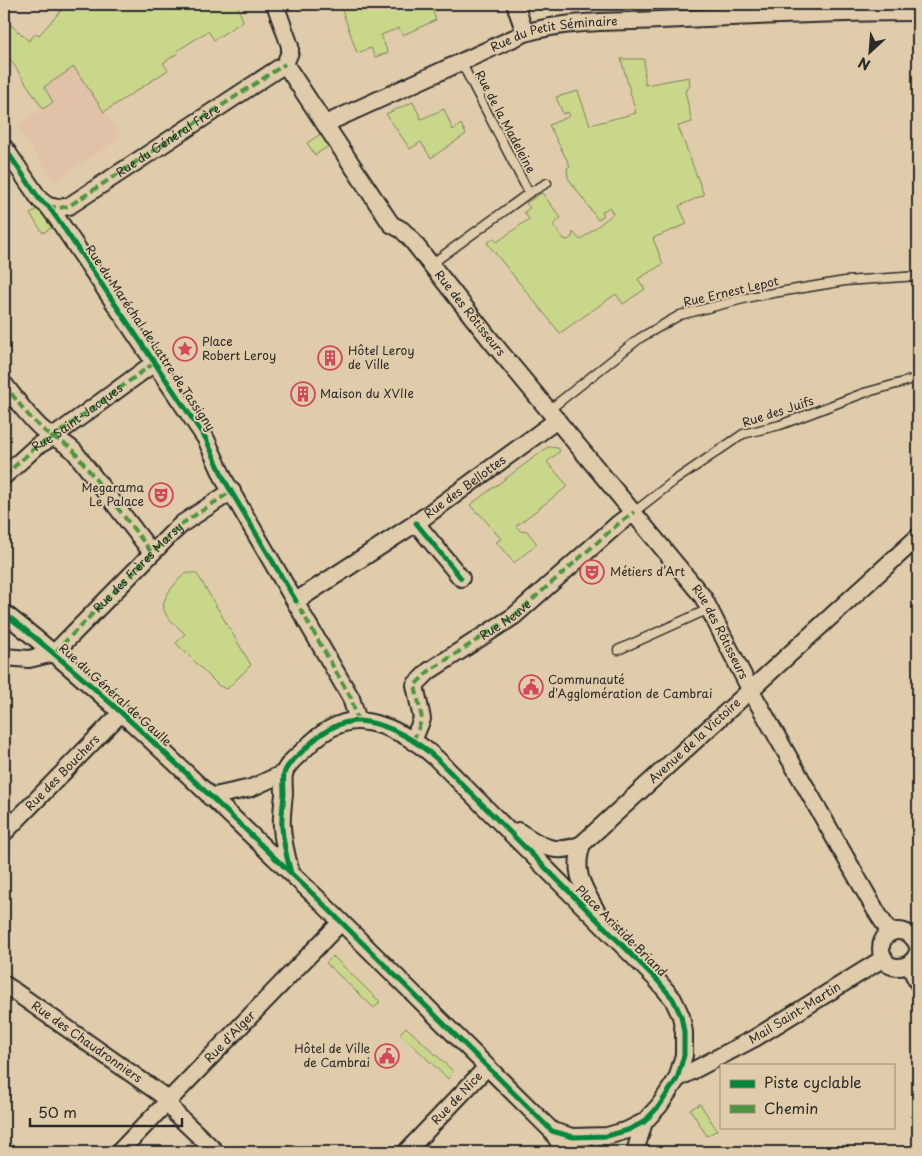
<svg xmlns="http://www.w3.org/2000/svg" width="922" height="1156" viewBox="0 0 922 1156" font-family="'Playpen Sans',sans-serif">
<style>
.built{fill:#e1c1a7}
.green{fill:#c9d78b;stroke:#7a815b}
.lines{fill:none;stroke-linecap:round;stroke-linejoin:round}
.lane-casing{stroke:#2b2b2b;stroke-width:11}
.street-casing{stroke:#2b2b2b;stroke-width:20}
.lane{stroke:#e0ccaa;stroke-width:8}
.street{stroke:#e0ccaa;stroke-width:16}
.quiet{stroke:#4d9640;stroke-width:4;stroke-dasharray:8 4;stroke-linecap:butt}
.cycleway-casing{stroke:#e0ccaa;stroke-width:8}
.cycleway{stroke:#00873e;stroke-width:5}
.labels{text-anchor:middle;stroke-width:4;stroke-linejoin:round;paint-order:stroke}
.street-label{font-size:12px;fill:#2b2b2b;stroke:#e0ccaa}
.poi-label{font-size:12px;fill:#2b2b2b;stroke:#e0ccaa;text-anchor:start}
</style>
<rect width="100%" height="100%" fill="#e0ccaa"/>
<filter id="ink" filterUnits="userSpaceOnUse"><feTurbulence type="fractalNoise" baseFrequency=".02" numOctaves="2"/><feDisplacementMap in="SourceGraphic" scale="10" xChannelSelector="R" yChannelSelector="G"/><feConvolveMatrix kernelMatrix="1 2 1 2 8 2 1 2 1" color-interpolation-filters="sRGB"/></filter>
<g filter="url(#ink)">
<!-- built -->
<polygon class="built" points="75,67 121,137 54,181 17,126 53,102 43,87"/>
<!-- green -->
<g class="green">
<polygon points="67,4 237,4 243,21 214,40 208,31 177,51 178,53 163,63 168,70 104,112 74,67 44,87 53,102 43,109 10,59 4,63 4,19 29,41 36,33 39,35"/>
<polygon points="340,4 457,4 433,12 436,20 403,35 399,28 381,35 388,53 375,57 371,48 357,53"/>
<polygon points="621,59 644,59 645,85 689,77 690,86 685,91 692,122 678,126 704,195 679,206 687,224 653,238 663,264 638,279 645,289 623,304 616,294 560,333 487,243 494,238 497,242 529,219 524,212 530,208 526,203 542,193 561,218 553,225 564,239 568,240 572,237 573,232 580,240 613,214 609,207 602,212 604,215 598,220 568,178 567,168 570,166 549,125 570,116 568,112 563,114 556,97 578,91 590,125 636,113"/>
<polygon points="413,102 421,119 444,109 453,130 461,124 466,134 431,158 421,142 410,149 386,114"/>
<polygon points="322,133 330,145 315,155 307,143"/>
<polygon points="37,209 41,211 54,226 43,233 30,214"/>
<polygon points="548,447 558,448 560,451 547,462 568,486 516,526 522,532 526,530 537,544 514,563 496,542 501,539 479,513 477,513 470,505"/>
<path d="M188,573H196L199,577L251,665L227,689L219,686L176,643L185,634C169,618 154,611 171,589C176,583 180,576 188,573Z"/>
<polygon points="333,956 380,1002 374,1008 326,963"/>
<polygon points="406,1027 453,1071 448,1079 400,1033"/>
<polygon points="700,1104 717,1130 707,1136 690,1109"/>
</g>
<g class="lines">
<!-- lane casing -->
<g class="lane-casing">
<g id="lane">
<polyline points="461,62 529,193"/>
<polyline points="430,265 529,193 547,183"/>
<polyline points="549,410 640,338 680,315 755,296 845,281 918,276"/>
<polyline points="634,512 674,481 743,434 780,425 864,393 918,378"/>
<polyline points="618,650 709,609"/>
</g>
</g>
<!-- street casing -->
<g class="street-casing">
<g id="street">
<polyline points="515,4 525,33"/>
<path id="s1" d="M285,64L391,224L402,230L410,238L493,343L703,597L750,689L876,911L890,933"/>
<path id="s2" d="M325,124L525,33C567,20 616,22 660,20C746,16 832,12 918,12"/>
<polyline points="4,147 40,200 48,206 59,221 206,439 225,481 344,686 351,698 358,721"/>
<path id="s3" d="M48,206L59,208L69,206L285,64L290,52V46L275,4"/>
<path d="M4,384C16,399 28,417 42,429C53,438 65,442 74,451L152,553"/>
<polyline points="4,476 37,446 53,437 154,363"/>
<polyline points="416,523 461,578"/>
<path id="s4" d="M296,601L416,523L557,420"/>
<path d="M4,613C114,699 213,800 315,896L552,1131L573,1137L607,1136L628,1130L644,1122L659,1106L677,1079L684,1055V1032L681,1016L673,999L657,980L437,759C417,741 388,723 359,721C339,720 319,734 306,748C299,755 286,764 284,774C283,780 284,788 284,794C283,805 281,817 282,828C283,844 287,858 291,873"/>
<polyline points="4,657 29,659 54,653 172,533 183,523 232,491"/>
<polyline points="413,741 422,719 415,685 429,671 514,616 618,524 634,512"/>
<polyline points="210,797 251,788 284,773"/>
<path id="s5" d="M518,831C541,846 555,856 582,844L918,537"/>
<path id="s6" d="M4,833L122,712"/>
<path d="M582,844C572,874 584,888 598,914"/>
<path d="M918,946C911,925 881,926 881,949C881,972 911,973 918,952"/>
<polyline points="909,965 918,983"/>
<path id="s7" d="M4,984L162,1095L177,1115L216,1152"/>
<path id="s8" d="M677,1079L755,1038L884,958"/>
<polyline points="552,1131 565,1152"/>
<path id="s9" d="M119,1152L341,922"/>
<path id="s10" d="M406,1152L487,1067"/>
<polyline points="635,1152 644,1122"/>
</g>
</g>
<!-- lane -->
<use href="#lane" class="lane"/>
<!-- street -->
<use href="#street" class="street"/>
<!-- quiet -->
<g class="quiet">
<polyline points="48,206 59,208 69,206 285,64"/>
<path d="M4,384C16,399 28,417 42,429C53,438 65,442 74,451L152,553"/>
<path id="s11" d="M4,476L37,446L53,437L154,363"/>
<polyline points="294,598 351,698 358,721"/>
<path id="s12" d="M54,653L172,533L183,523L232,491"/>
<path id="s13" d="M413,741L422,719L415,685L429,671L514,616L618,524L634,512"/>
</g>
<!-- cycleway casing -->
<g class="cycleway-casing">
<g id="cycleway">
<polyline points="4,147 40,200 48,206 59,221 206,439 225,481 296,601"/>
<polyline points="416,523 461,578"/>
<path d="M4,613C114,699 213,800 315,896L552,1131L573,1137L607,1136L628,1130L644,1122L659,1106L677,1079L684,1055V1032L681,1016L673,999L657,980L437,759C417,741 388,723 359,721C339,720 319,734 306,748C299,755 286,764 284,774C283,780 284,788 284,794C283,805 281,817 282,828C283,844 287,858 291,873"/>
</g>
</g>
<!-- cycleway -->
<use href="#cycleway" class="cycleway"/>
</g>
</g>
<!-- icons -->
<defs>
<g id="sight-ring" transform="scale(1.25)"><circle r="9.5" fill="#e0ccaa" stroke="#d1495b" stroke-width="1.5"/><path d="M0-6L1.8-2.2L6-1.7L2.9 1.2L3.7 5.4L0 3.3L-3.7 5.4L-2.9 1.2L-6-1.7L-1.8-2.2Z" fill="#d1495b"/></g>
<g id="building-ring" transform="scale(1.25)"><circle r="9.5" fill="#e0ccaa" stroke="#d1495b" stroke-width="1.5"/><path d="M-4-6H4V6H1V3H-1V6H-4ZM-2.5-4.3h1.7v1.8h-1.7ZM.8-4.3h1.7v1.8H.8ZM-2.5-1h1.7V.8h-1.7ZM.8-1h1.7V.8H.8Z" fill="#d1495b"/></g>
<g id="theatre-ring" transform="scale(1.25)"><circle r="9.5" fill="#e0ccaa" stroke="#d1495b" stroke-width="1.5"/><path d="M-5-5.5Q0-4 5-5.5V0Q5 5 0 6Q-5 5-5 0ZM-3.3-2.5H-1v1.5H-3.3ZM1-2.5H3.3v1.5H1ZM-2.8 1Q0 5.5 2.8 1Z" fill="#d1495b"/></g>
<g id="civic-ring" transform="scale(1.25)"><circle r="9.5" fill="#e0ccaa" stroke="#d1495b" stroke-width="1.5"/><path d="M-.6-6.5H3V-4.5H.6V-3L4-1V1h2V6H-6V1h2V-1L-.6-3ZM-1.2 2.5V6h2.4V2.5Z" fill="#d1495b"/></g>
</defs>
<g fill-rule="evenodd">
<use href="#sight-ring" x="185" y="349"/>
<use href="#building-ring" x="330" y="358"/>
<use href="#building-ring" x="303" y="394"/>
<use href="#theatre-ring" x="161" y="495"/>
<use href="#theatre-ring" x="592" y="572"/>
<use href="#civic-ring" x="531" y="687"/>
<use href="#civic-ring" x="387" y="1056"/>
</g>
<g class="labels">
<!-- street labels -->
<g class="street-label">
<text dy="4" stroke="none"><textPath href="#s2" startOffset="248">Rue du Petit Séminaire</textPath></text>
<text transform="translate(505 122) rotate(62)" y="4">Rue de la Madeleine</text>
<text dy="4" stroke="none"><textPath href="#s3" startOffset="140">Rue du Général Frère</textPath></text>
<text transform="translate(731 292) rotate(-13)" y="4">Rue Ernest Lepot</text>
<text dy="4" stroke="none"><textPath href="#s1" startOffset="312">Rue des Rôtisseurs</textPath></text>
<text transform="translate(150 338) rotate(56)" y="4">Rue du Maréchal de Lattre de Tassigny</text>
<text transform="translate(778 412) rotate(-18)" y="4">Rue des Juifs</text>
<text dy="4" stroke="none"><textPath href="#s11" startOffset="94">Rue Saint-Jacques</textPath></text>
<text dy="4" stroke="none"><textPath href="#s4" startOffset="204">Rue des Bellottes</textPath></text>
<text dy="4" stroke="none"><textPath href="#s12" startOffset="120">Rue des Frères Marsy</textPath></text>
<text dy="4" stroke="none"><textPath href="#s13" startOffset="170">Rue Neuve</textPath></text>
<text dy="4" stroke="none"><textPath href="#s1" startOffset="718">Rue des Rôtisseurs</textPath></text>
<text transform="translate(115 695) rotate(42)" y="4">Rue du Général de Gaulle</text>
<text dy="4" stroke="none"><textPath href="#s5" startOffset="222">Avenue de la Victoire</textPath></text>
<text dy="4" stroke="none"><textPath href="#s6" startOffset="84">Rue des Bouchers</textPath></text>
<text transform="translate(621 931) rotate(45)" y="4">Place Aristide Briand</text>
<text dy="4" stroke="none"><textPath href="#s8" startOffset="135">Mail Saint-Martin</textPath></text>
<text dy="4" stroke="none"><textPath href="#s9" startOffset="160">Rue d'Alger</textPath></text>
<text dy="4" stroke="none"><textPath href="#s7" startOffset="101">Rue des Chaudronniers</textPath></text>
<text dy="4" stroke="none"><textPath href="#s10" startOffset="74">Rue de Nice</textPath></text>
</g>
<!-- poi labels -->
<g class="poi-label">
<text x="202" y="346">Place<tspan x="202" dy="14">Robert Leroy</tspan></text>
<text x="348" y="355">Hôtel Leroy<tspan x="348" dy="14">de Ville</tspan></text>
<text x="320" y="398">Maison du XVIIe</text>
<text x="144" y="492" text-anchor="end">Megarama<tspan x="144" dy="14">Le Palace</tspan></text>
<text x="610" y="576">Métiers d’Art</text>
<text x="548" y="684">Communauté<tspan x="548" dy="14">d'Agglomération de Cambrai</tspan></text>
<text x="370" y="1053" text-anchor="end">Hôtel de Ville<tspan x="370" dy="14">de Cambrai</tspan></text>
</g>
</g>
<!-- margin -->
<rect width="922" height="1156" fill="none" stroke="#e0ccaa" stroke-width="20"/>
<rect x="10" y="10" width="902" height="1136" fill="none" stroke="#2b2b2b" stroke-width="2" filter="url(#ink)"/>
<!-- legend -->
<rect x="720" y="1064" width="175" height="65" fill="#e0ccaa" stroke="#988c77"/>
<rect x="730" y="1080" width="25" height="8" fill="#00873e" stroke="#988c77"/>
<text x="764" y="1088" font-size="15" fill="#2b2b2b">Piste cyclable</text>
<rect x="730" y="1105" width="25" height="8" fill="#4d9640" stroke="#988c77"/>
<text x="764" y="1114" font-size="15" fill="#2b2b2b">Chemin</text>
<!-- north arrow -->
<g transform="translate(870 52) rotate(206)" stroke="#e0ccaa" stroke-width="4" paint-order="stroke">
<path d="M0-4L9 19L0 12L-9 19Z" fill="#2b2b2b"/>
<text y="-8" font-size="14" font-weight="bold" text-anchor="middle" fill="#2b2b2b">N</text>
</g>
<!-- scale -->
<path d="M30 1118v8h152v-8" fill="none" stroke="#2b2b2b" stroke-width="2.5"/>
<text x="38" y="1118" font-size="15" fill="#2b2b2b" stroke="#e0ccaa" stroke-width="4" paint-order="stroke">50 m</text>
</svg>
